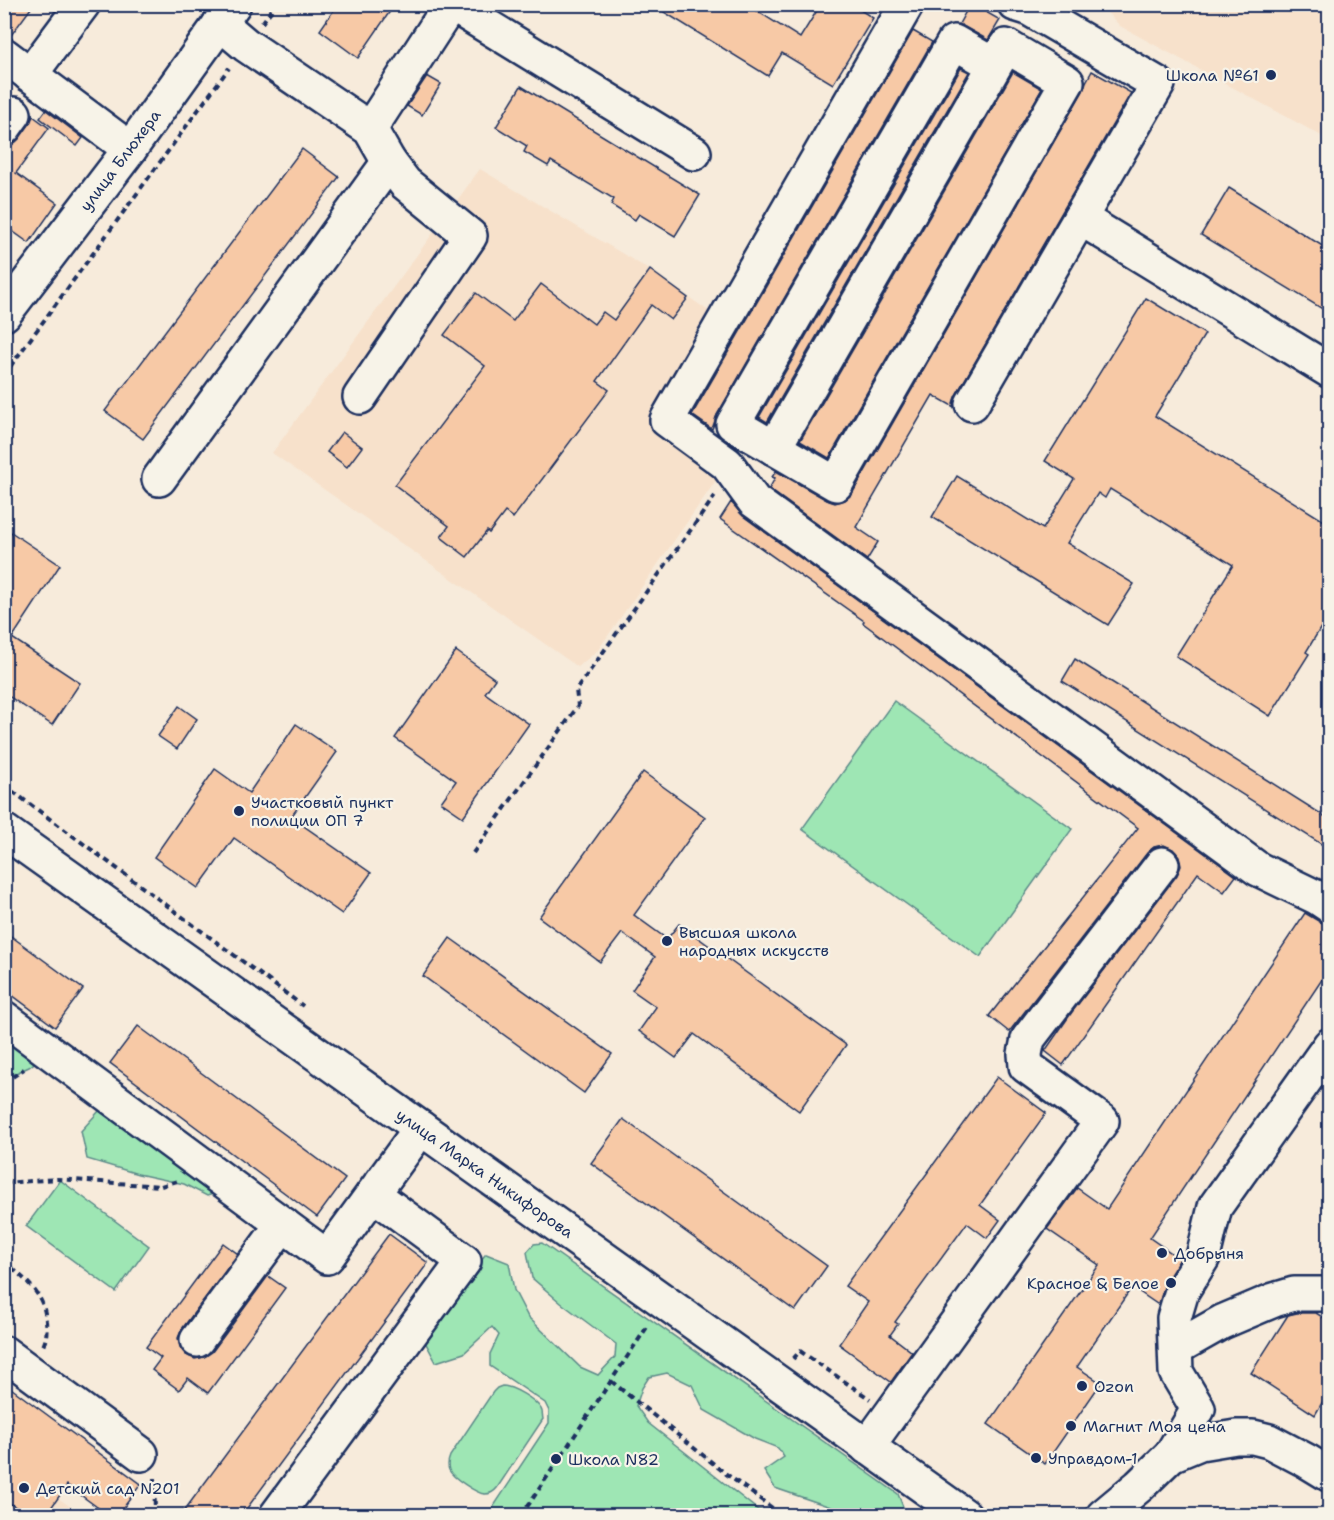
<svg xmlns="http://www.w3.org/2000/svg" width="1334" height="1520" viewBox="0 0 1334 1520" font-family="'Shantell Sans',sans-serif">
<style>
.built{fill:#f7e1cb}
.green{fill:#9ee6b4;stroke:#5c8a89;stroke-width:1.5}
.building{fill:#f7c9a6;stroke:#1b2f5e;stroke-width:1.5}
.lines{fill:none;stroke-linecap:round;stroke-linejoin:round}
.minor-casing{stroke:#1b2f5e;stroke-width:38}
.path{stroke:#1b2f5e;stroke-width:4;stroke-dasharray:6 4.5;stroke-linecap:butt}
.minor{stroke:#f7f3e8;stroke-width:33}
.poi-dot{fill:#1b2f5e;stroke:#f7f3e8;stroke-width:2}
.labels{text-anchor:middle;stroke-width:4.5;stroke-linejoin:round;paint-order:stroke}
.poi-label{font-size:16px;fill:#1b2f5e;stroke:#f7f3e8;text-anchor:start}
.street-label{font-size:16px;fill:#1b2f5e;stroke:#f7f3e8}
</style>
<rect width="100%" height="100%" fill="#f7ebdb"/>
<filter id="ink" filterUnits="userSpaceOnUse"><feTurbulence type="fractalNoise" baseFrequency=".0167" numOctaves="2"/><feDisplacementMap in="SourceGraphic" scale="12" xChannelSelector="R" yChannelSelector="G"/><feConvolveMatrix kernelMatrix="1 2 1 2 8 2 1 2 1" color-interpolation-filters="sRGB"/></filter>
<g filter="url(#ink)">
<!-- built -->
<g class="built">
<polygon points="1100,5 1329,5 1329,140 1120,26"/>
<polygon points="480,169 650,270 710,312 650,421 722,472 598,650 578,667 272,453"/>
<polygon points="5,1460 82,1515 5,1515"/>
</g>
<!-- green -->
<g class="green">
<polygon points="894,701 1072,829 980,957 802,829"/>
<polygon points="4,1033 37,1061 29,1067 5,1078"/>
<polygon points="99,1111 121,1114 217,1193 207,1196 184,1184 138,1174 87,1159 81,1131"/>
<polygon points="60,1180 149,1246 116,1292 26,1226"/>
<polygon points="542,1243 898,1494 905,1512 902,1515 854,1515 775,1488 764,1471 784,1457 778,1448 755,1439 704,1410 692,1385 667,1373 649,1377 642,1388 636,1406 648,1423 758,1510 790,1509 812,1515 488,1515 549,1423 549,1411 545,1403 490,1366 490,1354 499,1335 492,1327 464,1353 436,1362 423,1338 450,1295 486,1254 509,1263 514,1290 528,1317 580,1367 598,1375 615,1357 616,1344 561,1303 532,1278 527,1252 534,1244"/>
<path d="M502,1386C513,1386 536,1400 541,1409C543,1412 542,1415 543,1419L497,1488C494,1492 490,1494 485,1494C477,1494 452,1477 449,1470C447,1465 448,1461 450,1456L493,1392L497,1388Z"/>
</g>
<!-- building -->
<g class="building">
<polygon points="4,4 34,4 9,38 4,37"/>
<polygon points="338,4 395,4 358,58 320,30"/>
<polygon points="651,4 746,4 800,38 821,4 851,4 873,18 833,84 782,53 768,76"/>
<polygon points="970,4 972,4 1000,20 988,40 959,24"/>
<polygon points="913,31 932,42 717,415 712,429 692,415"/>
<polygon points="961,68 969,72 767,422 759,417"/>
<polygon points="1092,71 1131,93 956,395 953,403 954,407 933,395 856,527 878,542 867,560 769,489 775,478 772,477 776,471 827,500 835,503 845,500 852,494 1083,91 1086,82"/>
<polygon points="1013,72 1042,89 829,458 800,441"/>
<polygon points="427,76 441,84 422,115 407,106"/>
<polygon points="521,86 700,195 675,236 639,214 635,220 611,205 614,199 551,161 548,166 524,152 527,146 496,127"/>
<polygon points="46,110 83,138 77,146 40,118"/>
<polygon points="33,116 49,128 16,173 57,203 29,243 4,225 4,146 12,145 19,139 29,125"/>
<polygon points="302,149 339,177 143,439 105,411"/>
<polygon points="1229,188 1329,250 1329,313 1201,235"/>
<polygon points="650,270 688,298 671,320 651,305 597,381 609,390 513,518 505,512 489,533 487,531 467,557 441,537 449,526 395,485 485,366 444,335 476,293 513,321 541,284 594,324 603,312 614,320"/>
<polygon points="1146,298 1205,334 1155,416 1329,524 1329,614 1306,652 1309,654 1270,716 1176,656 1233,565 1110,489 1105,498 1098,493 1067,543 1134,584 1108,625 932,517 957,476 1043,529 1074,479 1045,461"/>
<polygon points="342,432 362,447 347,467 327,452"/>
<polygon points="731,502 743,516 1236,876 1224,892 1198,873 1063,1065 1045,1051 1072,1012 1177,875 1181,866 1179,856 1173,849 1164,845 1154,847 1147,853 1009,1032 989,1016 1138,828 863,623 864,621 720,519"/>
<polygon points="11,532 60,565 12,638 80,683 52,725 4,693 4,543"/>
<polygon points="456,651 495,679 485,693 529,724 463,817 441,802 456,781 395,738"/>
<polygon points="1075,659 1329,819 1329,849 1062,681"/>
<polygon points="179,706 197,719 177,749 158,736"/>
<polygon points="296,724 337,752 291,817 371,873 342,914 234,838 198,888 154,857 215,769 249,793"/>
<polygon points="643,772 705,817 634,915 667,939 679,924 846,1045 799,1111 694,1034 676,1058 639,1031 656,1007 632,990 655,957 622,933 600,962 539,917"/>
<polygon points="1305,913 1320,922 1329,925 1329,969 1150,1238 1180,1259 1166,1281 1160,1300 1157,1304 1132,1287 1077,1367 1101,1383 1045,1464 988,1424 1099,1265 1047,1229 1077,1188 1107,1209"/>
<polygon points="4,931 83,989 55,1027 4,989"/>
<polygon points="450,938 612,1054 584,1093 423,976"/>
<polygon points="138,1026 345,1179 317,1217 110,1063"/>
<polygon points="997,1077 1046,1113 980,1205 1000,1220 987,1238 967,1223 895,1322 898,1324 890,1335 912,1352 891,1382 839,1344 868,1302 845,1286"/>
<polygon points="623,1119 827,1266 795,1311 591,1163"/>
<polygon points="389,1234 428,1263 242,1515 181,1515"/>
<polygon points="223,1243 238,1254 182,1329 178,1338 180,1347 186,1355 195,1359 204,1357 212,1352 268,1276 285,1288 208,1393 188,1378 179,1390 152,1370 161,1358 146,1347"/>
<polygon points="1297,1313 1316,1313 1329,1321 1329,1391 1315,1415 1251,1373 1288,1315"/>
<polygon points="4,1383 141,1484 118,1515 108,1515 67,1485 46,1515 27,1515 4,1499"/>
</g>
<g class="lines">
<!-- minor casing -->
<g class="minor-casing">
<g id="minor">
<polyline points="451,4 694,153"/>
<polyline points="907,4 667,420 727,464 754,501 1258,869 1318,898 1330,906"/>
<polyline points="220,23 246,45 370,129 389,162 405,183 470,236 360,397"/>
<polyline points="4,55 130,149"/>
<polyline points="994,65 954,42 733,424 836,484 1067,82 1006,46"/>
<polyline points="30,75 83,4"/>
<polyline points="4,128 14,114"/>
<polyline points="370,129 451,4"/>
<polyline points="1080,218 1330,371"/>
<polyline points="4,314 130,149 234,4"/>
<polyline points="972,404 1158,84 1028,8 1015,4"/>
<polyline points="774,448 1005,48"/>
<polyline points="159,479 389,162"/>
<polyline points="4,831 965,1516"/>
<polyline points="4,1018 327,1257 421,1128"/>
<polyline points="197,1340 283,1224"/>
<polyline points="1176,1348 1222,1322 1274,1300 1294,1294 1330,1294"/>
<polyline points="4,1353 141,1454"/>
<polyline points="867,1447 1102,1121 1026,1066 1025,1054 1028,1039 1162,864"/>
<polyline points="1171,1455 1198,1409 1176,1372 1174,1318 1182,1291 1203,1257 1215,1207 1330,1045"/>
<polyline points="276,1516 464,1261 373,1194"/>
<polyline points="1103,1516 1139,1486 1171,1455 1200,1443 1236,1437 1253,1437 1269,1441 1307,1461 1330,1475"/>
</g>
</g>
<!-- path -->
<g class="path">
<polyline points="262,23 276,4"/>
<polyline points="4,375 229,68"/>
<polyline points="4,785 303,1006"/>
<polyline points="473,853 578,706 576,690 715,496"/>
<polyline points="4,1083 24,1069"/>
<polyline points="4,1183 57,1179 161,1186 177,1181"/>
<path d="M4,1261C25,1280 44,1292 46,1321C47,1331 47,1339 42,1348"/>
<polyline points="793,1359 800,1351 870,1399"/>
<polyline points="611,1381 725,1473 783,1516"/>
<polyline points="154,1478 155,1510 157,1516"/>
<polyline points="521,1516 649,1324"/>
</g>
<!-- minor -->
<use href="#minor" class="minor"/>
</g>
</g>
<!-- markers -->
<g class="poi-dot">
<circle cx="1271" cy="75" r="6"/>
<circle cx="239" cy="811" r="6"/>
<circle cx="667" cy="941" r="6"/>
<circle cx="1162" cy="1253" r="6"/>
<circle cx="1171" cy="1283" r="6"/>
<circle cx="1082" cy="1386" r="6"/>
<circle cx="1071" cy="1426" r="6"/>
<circle cx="1036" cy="1458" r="6"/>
<circle cx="556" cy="1459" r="6"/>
<circle cx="24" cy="1488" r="6"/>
</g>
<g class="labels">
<!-- poi labels -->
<g class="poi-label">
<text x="1259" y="81" text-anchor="end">Школа №61</text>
<text x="251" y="808">Участковый пункт<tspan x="251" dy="18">полиции ОП 7</tspan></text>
<text x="679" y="938">Высшая школа<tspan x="679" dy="18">народных искусств</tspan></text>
<text x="1174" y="1259">Добрыня</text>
<text x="1159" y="1289" text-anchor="end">Красное &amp; Белое</text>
<text x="1094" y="1392">Ozon</text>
<text x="1083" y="1432">Магнит Моя цена</text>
<text x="1048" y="1464">Управдом-1</text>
<text x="568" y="1465">Школа N82</text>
<text x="36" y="1494">Детский сад N201</text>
</g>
<!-- street labels -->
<g class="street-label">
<text transform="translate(120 160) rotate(-53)" y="6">улица Блюхера</text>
<text transform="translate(485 1173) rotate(35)" y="6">улица Марка Никифорова</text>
</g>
</g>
<!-- margin -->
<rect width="1334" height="1520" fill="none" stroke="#f7f3e8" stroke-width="24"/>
<rect x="12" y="12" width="1310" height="1496" fill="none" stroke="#1b2f5e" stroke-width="2" filter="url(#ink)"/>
</svg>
